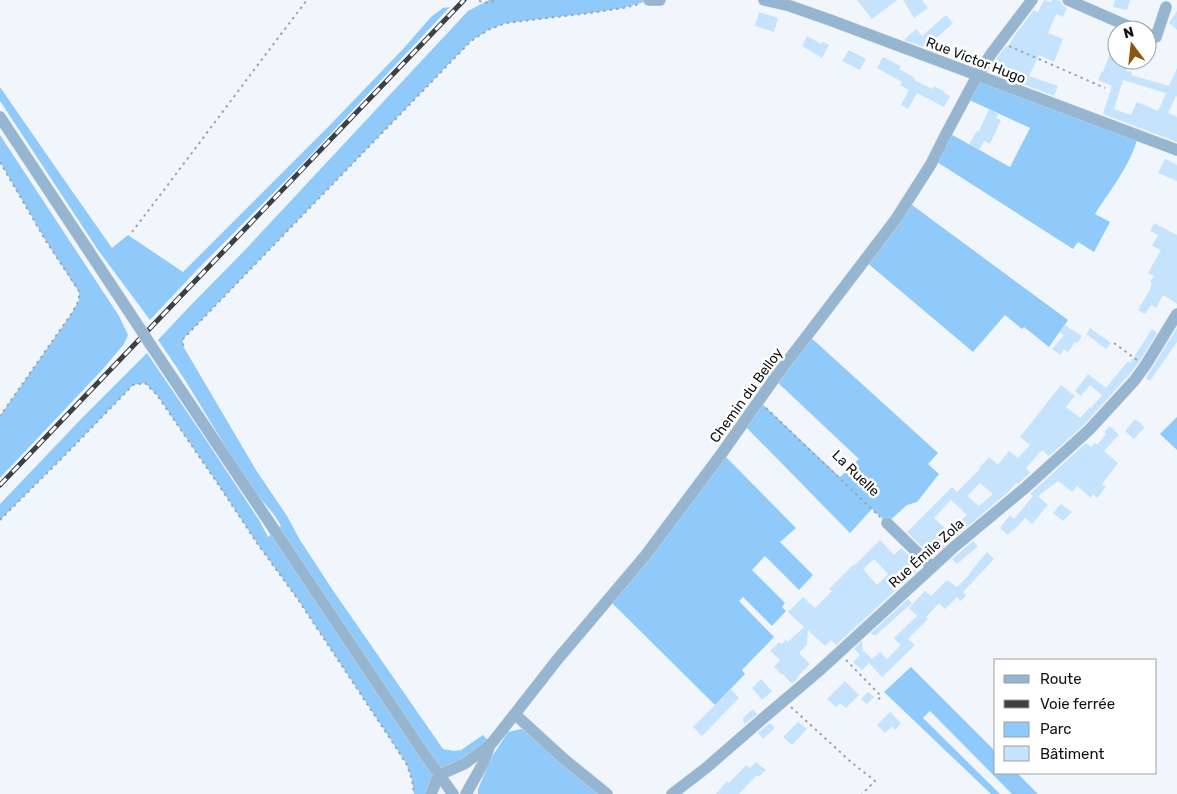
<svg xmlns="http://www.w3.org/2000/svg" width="1177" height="794" viewBox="0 0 1177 794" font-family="Rubik,sans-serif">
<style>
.green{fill:#90cafa}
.building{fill:#c5e3fd;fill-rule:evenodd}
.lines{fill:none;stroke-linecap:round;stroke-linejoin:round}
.minor-casing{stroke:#ccd2d6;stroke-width:12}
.path{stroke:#a0a4a8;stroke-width:2;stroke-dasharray:2.5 4;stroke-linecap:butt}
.minor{stroke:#95b5d1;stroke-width:11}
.rail-casing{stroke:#3d4043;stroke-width:5}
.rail{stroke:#fff;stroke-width:3;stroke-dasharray:9;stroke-linecap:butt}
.minor-bridge-casing{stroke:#ccd2d6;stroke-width:12;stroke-linecap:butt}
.minor-bridge{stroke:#95b5d1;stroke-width:11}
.labels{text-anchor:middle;stroke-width:5;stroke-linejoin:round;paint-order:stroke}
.street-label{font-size:14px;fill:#101214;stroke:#fff}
</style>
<rect width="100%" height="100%" fill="#f0f6fb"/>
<!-- green -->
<g class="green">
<path d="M489,0H660H651L623,8L590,13L506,23L488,30L471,41L183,339V346L256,470L287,516L300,540L332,589L443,749L454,751L461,750L483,735L491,744L439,775L431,794H414L412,780L407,765L393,743L297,598L259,546L218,484L157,395L145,383L133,385L70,450L0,520V504L83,417L147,353L206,440L259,520L268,537L281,526C273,510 258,498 248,483C218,436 191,386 158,340L190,306L245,250L468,11Z"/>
<polygon points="450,7 306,160 196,271 150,320 98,250 0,101 0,87 65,181 112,248 128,235 183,272 330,125 403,49 431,17 443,8"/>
<path d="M977,76L1138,137C1130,166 1111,189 1095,214L1110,222L1094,252L1078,242L1073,249L937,162L947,132L1010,167L1030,128L965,98Z"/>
<polygon points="0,135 119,316 128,335 124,344 103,369 0,478 0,416 72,313 79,300 79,292 46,241 0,162"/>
<polygon points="908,202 1068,320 1049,347 1024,327 1022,329 1005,315 973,352 865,261"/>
<polygon points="808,335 938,453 928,464 939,474 917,502 907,505 887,523 872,509 850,533 743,424 759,401 840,477 859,459 774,379"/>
<polygon points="1177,417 1177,450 1160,434"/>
<polygon points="722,453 796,528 780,542 813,575 799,590 765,556 752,570 785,603 782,607 786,611 772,626 743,597 739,601 774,637 742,670 745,674 715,705 612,603"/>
<polygon points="911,667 996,752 996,773 1017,773 1038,794 1012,794 930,711 923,718 1000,794 991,794 884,692"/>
<polygon points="521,729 533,731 607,794 478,794 478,789 493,755 508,732"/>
</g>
<!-- building -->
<g class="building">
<polygon points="857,0 897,0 872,19"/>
<polygon points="903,0 922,0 928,8 914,18"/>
<polygon points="1044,0 1051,2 1052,0 1057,0 1061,1 1062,5 1067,8 1063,17 1056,14 1048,33 1063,39 1054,62 1039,55 1029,76 1058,86 1054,96 989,71 997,58 1006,46 1008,47 1014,36 1034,10 1038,12"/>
<polygon points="1115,0 1130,0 1127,10 1113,7"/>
<polygon points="1177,11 1177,30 1169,23"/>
<polygon points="759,12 778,18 774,32 755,26"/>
<polygon points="946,15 953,23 933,41 938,46 933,50 904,40 916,29 922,36"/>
<polygon points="807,36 821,44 823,42 829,45 822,58 802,46"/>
<path d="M1116,38L1117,60L1129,64L1126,71L1132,72L1131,75L1169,86L1177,68V97L1176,96L1168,113L1177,117V142L1103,114L1112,86L1098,80L1102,71L1103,72ZM1123,80L1166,93L1158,111L1137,102L1131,115L1114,109Z"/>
<polygon points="849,50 866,59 860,70 842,61"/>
<polygon points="883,57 901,66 899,69 915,78 914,80 932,89 934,86 945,92 944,93 950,96 944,107 917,93 908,109 901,105 909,90 900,85 902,82 877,68"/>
<polygon points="989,109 998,114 996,118 1001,120 990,144 984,141 979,150 969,144 977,131 979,131"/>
<polygon points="1165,159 1177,165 1177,181 1158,173"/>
<polygon points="1154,223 1177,235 1177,304 1163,295 1156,308 1151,305 1145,314 1138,310 1151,288 1150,287 1152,283 1150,282 1154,276 1148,273 1161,250 1152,246 1158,235 1150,231"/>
<polygon points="1065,325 1082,336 1077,343 1075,342 1068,352 1064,349 1060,355 1052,349 1064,335 1060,332"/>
<polygon points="1090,328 1111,343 1106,349 1086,334"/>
<polygon points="1177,328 1177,342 1150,381 1146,378"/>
<path d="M1152,329L1157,333L1139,362L1128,376L1084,425L1049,456L1042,450L1026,468L1030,473L1018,484L1016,483L1008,492L932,557L907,532L952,487L957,492L980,469L979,468L989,457L998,465L1009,451L1018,458L1030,445L1020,437L1061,385L1075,396L1066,407L1080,418L1090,407L1091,408L1102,395L1090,385L1081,396L1075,391L1088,374L1106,388L1128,361L1130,363ZM980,483L993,494L979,506L967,496ZM951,500L967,515L949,532L934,518Z"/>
<polygon points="1135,419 1145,427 1134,439 1125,431"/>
<polygon points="1110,426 1119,435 1104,451 1118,463 1102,484 1106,487 1097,498 1093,494 1091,498 1077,486 1072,492 1058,481 1038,496 1048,505 1032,524 1025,518 1013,531 1012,530 1008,535 1000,528 1010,515 1014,519 1033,496 1030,494 1086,443 1091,447 1095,443 1097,445 1106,434 1104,432"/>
<polygon points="1061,504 1072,512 1063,521 1053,513"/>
<path d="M880,540L894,555L901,548L921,567L836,645L831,640L825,646L808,630L807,645L799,653L810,664L797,677L798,678L792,684L783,674L782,675L774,667L780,660L770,651L779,642L782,644L786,640L788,642L804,627L788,612L803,597L815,608L832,591L829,589L854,564L855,565ZM874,559L888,574L877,585L863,569Z"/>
<polygon points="973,541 978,546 957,564 952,559"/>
<polygon points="987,552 994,559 963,592 966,595 961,601 957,597 945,609 939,603 926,617 928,619 908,639 915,645 882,677 869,663 862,670 853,662 860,655 854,649 862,641 863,653 864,651 872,659 880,652 887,659 901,645 894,638 917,616 909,608 925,591 931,596 947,580 957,587 970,574 969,574"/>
<polygon points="908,599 912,603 876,635 873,635 871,633"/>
<polygon points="761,679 772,691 762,700 752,688"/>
<polygon points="845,681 859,695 846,708 840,703 836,707 827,699"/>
<polygon points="731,689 739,698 702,736 693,727"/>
<polygon points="868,692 874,697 867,704 861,699"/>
<polygon points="753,709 757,714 745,724 743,721 743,718"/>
<polygon points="890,712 901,723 895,730 892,726 885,733 877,725"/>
<polygon points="798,722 807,729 792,745 783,737"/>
<polygon points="770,723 775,728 763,739 758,733"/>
<polygon points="756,762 766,770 759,777 757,775 739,794 716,794 727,781 729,783 746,765 750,768"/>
</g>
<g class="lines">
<!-- minor casing -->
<g class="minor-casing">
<g id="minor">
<polyline points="649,0 660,0"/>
<polyline points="764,0 790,6 830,20 1177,150"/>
<polyline points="1068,0 1137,30"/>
<polyline points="1147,34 1156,37 1166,7"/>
<polyline points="0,117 141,330"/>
<polyline points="150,344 425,755 453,794"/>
<polyline points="887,523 928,563 932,567"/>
<polyline points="514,715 519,718 565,760 607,794"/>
<polyline points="439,775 464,764 485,749 491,744 514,715 557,660 645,556 722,453 774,379 896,219 931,164 947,132 977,76 991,54 1032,0"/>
<polyline points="431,794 439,775"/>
<polyline points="466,794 484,762 490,744"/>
<polyline points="672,794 706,768 767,715 820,670 954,547 1025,488 1089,430 1134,381 1145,366 1177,314"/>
</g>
</g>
<!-- path -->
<g class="path">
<polyline points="479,1 489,3 495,0"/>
<polyline points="1009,46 1105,88"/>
<polyline points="0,162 46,241 79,291 79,300 72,313 0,416"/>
<path d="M132,232C191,155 248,77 307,0"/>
<polyline points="1114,343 1137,360"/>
<polyline points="183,346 183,339 471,41 488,30 506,23 590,13 623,8 639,4"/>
<polyline points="766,408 880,517"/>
<polyline points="0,520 70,450 133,385 145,383 157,395 218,484 259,546 297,598 393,743 407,765 412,780 414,794"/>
<polyline points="846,660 881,696 876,703"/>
<polyline points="791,707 851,762 875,781 862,794"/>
</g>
<!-- minor -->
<use href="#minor" class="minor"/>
<!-- rail casing -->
<g class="rail-casing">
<polyline id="rail" points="0,485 464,0"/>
</g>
<!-- rail -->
<use href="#rail" class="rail"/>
<!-- minor-bridge casing -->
<g class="minor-bridge-casing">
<polyline id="minor-bridge" points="141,330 150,344"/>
</g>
<!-- minor-bridge -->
<use href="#minor-bridge" class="minor-bridge"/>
</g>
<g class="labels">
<!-- street labels -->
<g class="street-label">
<text transform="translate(976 60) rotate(21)" y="5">Rue Victor Hugo</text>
<text transform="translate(746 395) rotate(-54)" y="5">Chemin du Belloy</text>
<text transform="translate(856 473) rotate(44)" y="5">La Ruelle</text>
<text transform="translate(926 553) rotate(-42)" y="5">Rue Émile Zola</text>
</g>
</g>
<!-- legend -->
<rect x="994" y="659" width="162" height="115" fill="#ffffff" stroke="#9fa0a1"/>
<rect x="1004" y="675" width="25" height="8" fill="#95b5d1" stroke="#9fa0a1"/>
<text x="1040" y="684" font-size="15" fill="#101214">Route</text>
<rect x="1004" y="700" width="25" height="8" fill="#3d4043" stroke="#9fa0a1"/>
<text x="1040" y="709" font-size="15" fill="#101214">Voie ferrée</text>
<rect x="1004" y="722" width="25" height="15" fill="#90cafa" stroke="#9fa0a1"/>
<text x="1040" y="734" font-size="15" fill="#101214">Parc</text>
<rect x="1004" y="746" width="25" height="15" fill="#c5e3fd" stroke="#9fa0a1"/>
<text x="1040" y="759" font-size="15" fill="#101214">Bâtiment</text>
<!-- north arrow -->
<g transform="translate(1132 45) rotate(345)"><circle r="24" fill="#ffffff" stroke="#9fa0a1"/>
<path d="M0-4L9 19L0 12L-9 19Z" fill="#8e550d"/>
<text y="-8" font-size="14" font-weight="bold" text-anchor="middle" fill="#101214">N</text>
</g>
</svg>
